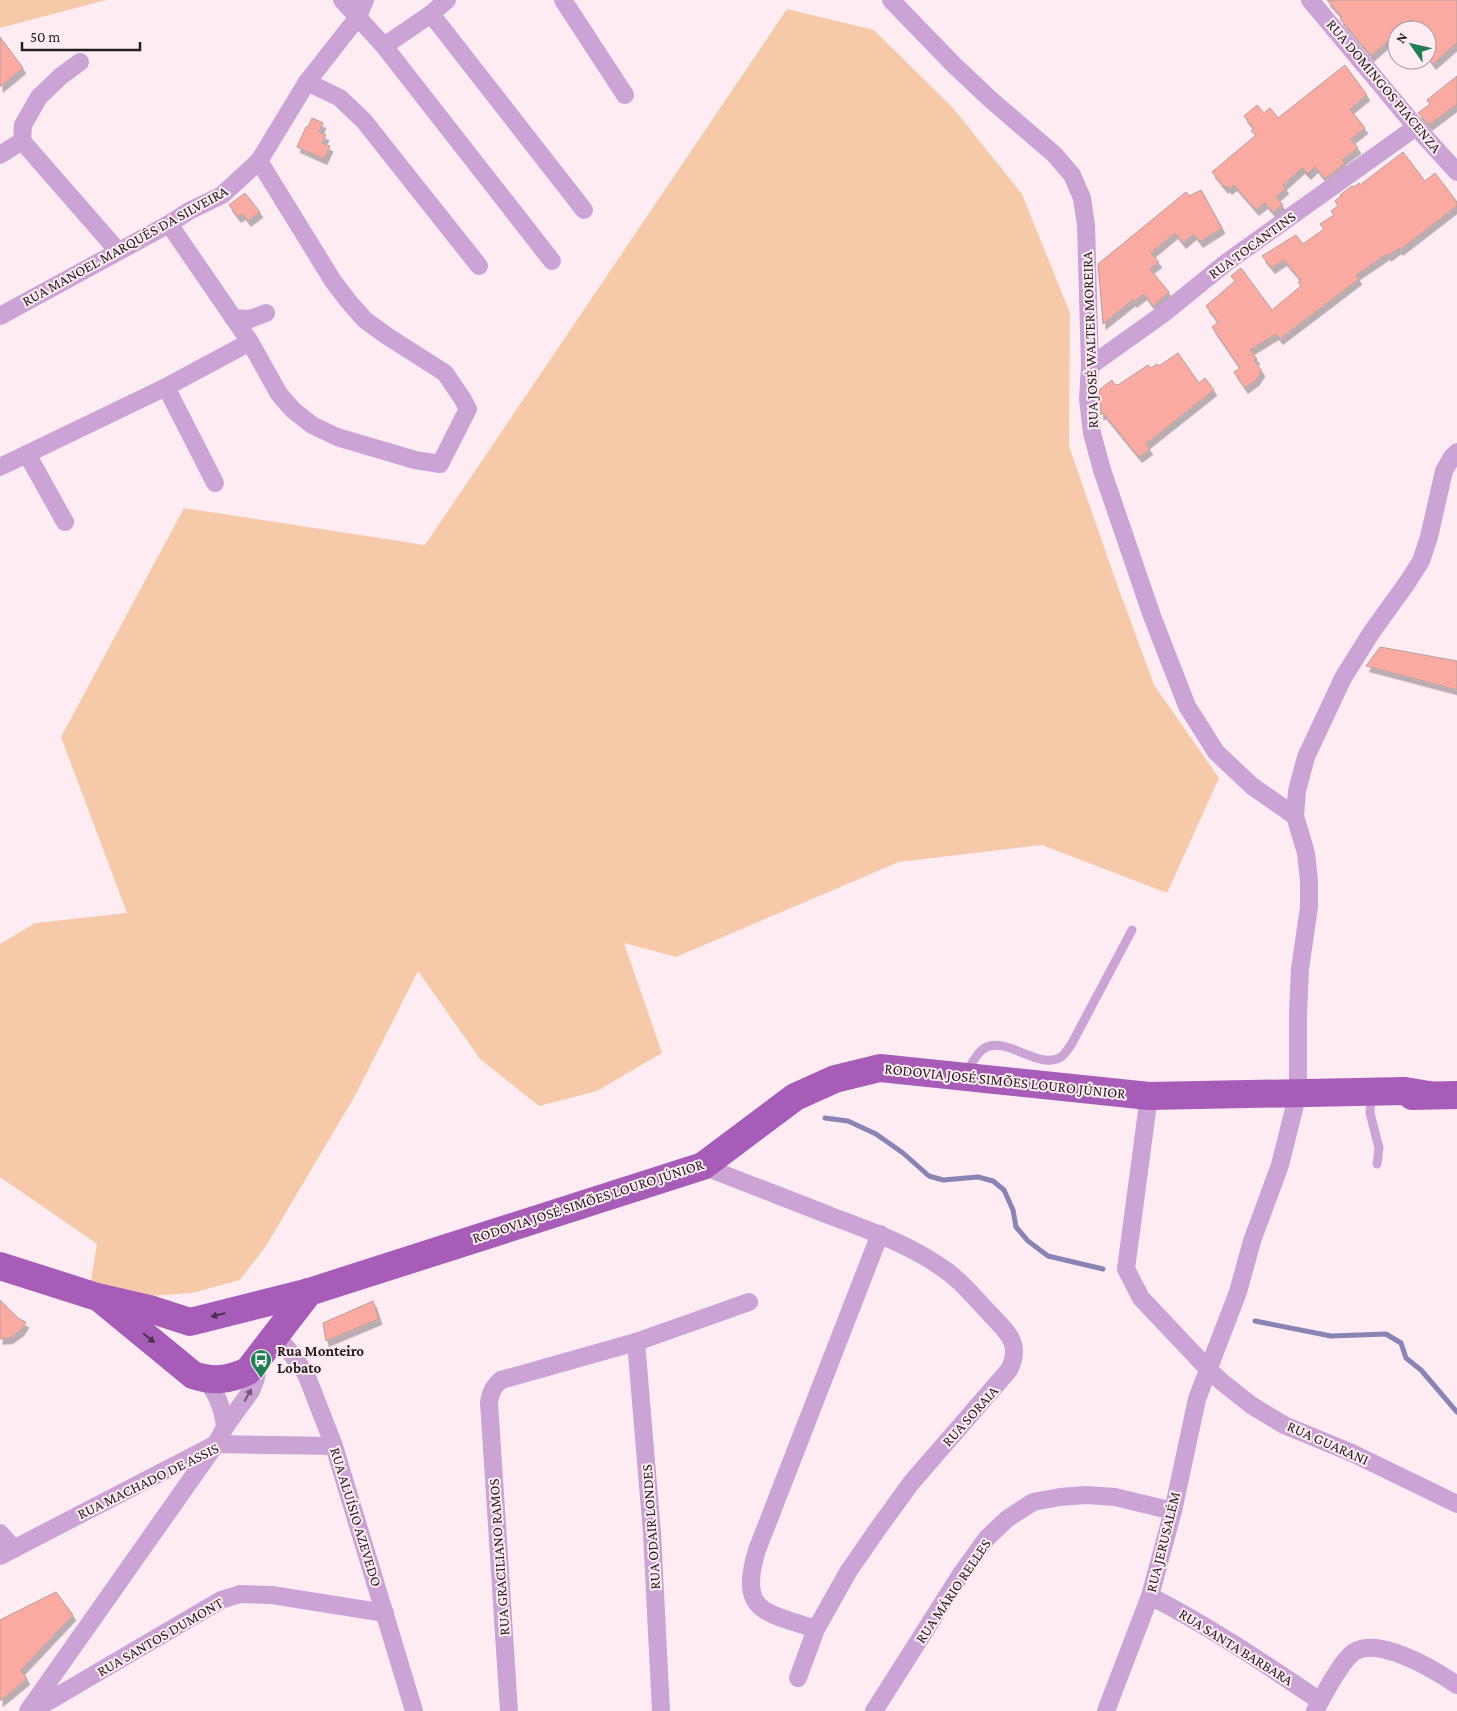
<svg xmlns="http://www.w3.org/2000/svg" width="1457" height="1711" viewBox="0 0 1457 1711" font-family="'Crimson Pro',serif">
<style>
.green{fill:#f6caa8}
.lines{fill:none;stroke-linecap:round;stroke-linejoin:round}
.stream{stroke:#8984b4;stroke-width:5}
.building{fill:#faaaa1;stroke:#b2a09d;filter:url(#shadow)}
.service{stroke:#cba3d4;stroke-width:9}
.minor{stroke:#cba3d4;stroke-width:18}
.primary{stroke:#a75db8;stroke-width:28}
.oneway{fill:#4b314e}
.oneway2{fill:#6f5a71}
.labels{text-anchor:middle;stroke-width:4;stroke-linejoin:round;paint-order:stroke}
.street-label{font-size:15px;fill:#241e20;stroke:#feecf2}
.poi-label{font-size:15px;font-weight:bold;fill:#241e20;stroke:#feecf2;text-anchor:start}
</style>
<defs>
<filter id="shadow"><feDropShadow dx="3" dy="5.5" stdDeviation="0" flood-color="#0004"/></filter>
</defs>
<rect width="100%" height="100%" fill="#feecf2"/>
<!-- green -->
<g class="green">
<polygon points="0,0 106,0 0,28"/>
<polygon points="787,9 874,30 953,108 1022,194 1070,313 1069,446 1113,573 1154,685 1219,778 1167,893 1042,845 899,862 676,957 624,943 662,1053 597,1091 539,1106 480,1059 418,971 356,1094 266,1246 240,1280 192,1293 131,1297 90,1286 97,1244 0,1177 0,944 35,923 127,913 61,737 184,508 425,545"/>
</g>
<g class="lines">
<!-- stream -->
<g class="stream">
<polyline points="825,1118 848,1121 876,1134 903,1153 929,1176 943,1180 978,1177 993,1181 1004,1190 1013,1210 1016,1227 1028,1241 1048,1256 1103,1269"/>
<polyline points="1255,1321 1331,1336 1386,1334 1401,1343 1406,1358 1421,1370 1457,1412"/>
</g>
</g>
<!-- building -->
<g class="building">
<polygon points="1327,0 1457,0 1457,43 1433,64 1427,56 1427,30 1421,30 1412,19 1400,30 1397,30 1397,33 1371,56 1340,19 1342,17"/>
<polygon points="0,37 23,68 0,87"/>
<polygon points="1345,65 1367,95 1350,109 1365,128 1351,139 1358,148 1342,160 1345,163 1325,179 1315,167 1308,174 1302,168 1283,185 1286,188 1276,197 1283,205 1273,212 1265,203 1256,210 1234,185 1229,189 1227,186 1225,188 1212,172 1256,135 1251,131 1254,129 1244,116 1257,105 1264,113 1270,108 1278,118"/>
<polygon points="1457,76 1457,104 1429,125 1418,113 1430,104 1427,100"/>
<polygon points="312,118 323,123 319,132 326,135 322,143 330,146 324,159 297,147 306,127 308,127"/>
<polygon points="1403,152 1425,181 1435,173 1457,202 1457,206 1400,250 1399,248 1388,256 1387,254 1356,275 1359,279 1280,339 1276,334 1250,350 1257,359 1254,360 1262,371 1256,380 1245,388 1234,372 1240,368 1212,327 1218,322 1206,306 1235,281 1231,276 1241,268 1272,310 1301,286 1298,282 1301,280 1284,260 1272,268 1262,256 1296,235 1303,244 1324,229 1320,224 1334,215 1331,211 1338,206 1335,201 1341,196 1340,195 1352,186 1354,187 1359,183 1360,185"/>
<polygon points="1201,190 1222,228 1200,242 1194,234 1183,243 1175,233 1151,253 1159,262 1150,269 1169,292 1153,306 1144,294 1134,302 1133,300 1103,324 1098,264 1186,192 1189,196"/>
<polygon points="245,193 260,212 248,221 243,214 238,217 229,205"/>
<polygon points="1178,353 1199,383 1205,378 1214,390 1146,444 1150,449 1139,457 1103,413 1101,415 1099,390 1112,380 1115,385 1117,384 1118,385 1148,365 1151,368 1157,364 1159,366"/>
<polygon points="1380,647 1457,661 1457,690 1366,666"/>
<polygon points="0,1300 19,1319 26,1322 21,1330 10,1338 0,1339"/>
<polygon points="373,1301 379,1319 326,1341 323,1323"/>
<polygon points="56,1592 73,1615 21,1670 27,1679 0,1701 0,1620"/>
</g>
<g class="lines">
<!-- service -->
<g class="service">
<path d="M966,1074C971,1065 975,1055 983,1049C1006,1034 1038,1071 1061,1057C1065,1054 1068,1049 1071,1045L1132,930"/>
<polyline points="1371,1098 1370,1113 1379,1148 1377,1164"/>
</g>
<!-- minor -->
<g class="minor">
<polyline points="342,0 384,46 552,261"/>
<polyline points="563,0 625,95"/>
<polyline points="891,0 954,65 990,99 1055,155 1072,175 1082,198 1086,225 1090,366 1088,399 1092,433 1102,470 1152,616 1187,706 1216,752 1252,786 1295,816"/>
<polyline points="1310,0 1416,127 1457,172"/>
<polyline points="431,14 584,210"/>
<polyline points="384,46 431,14 447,0"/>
<polyline points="307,82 340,98 364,121 479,266"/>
<polyline points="22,141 118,251"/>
<polyline points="0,155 22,141 23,125 39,97 61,76 80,62"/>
<polyline points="169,224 250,342 279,394 293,410 312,425 337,437 415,460 440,464 468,409 462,398 445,373 387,336 365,320 349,302 333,281 259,161"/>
<polyline points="0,316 169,224 189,211 222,195 259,161 307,82 358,17 365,0"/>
<polyline points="233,318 250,319 266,313"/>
<polyline points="1090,366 1163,314 1227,262 1416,127"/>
<polyline points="166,387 215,483"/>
<polyline points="27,454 65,522"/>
<polyline points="0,467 166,387 250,342"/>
<polyline points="1149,1096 1126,1269 1141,1298 1208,1369 1222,1382 1251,1405 1284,1425 1352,1453 1457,1504"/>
<path d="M703,1166C745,1183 788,1199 831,1216C868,1230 905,1243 938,1265C959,1278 974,1297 991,1315C1008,1333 1022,1344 1009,1370L911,1483L877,1530L848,1572L816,1629L798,1678"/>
<polyline points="275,1335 287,1348 306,1374 334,1446 414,1711"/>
<polyline points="636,1342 652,1533 661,1711"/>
<path d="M206,1379C217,1395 223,1408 225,1427"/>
<polyline points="0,1533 14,1549"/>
<polyline points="0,1556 216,1444 334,1446"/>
<path d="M1150,1596C1209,1626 1265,1664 1320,1701"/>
<path d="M816,1629C765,1612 738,1613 757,1550L880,1234"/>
<polyline points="28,1711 216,1444 225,1427 251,1391 256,1378 259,1360"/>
<polyline points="32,1711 221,1600 240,1594 272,1595 385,1613"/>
<path d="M509,1711L489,1402C491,1392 493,1387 501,1380L636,1342L749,1302"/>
<polyline points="874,1711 961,1574 987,1538 1007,1519 1033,1502 1060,1497 1086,1495 1115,1497 1173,1511"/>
<polyline points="1106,1711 1150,1596 1173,1511 1197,1399 1238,1292 1252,1241 1280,1165 1298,1093 1298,1014 1300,969 1309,907 1309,881 1306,853 1295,816 1297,791 1306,757 1343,678 1371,633 1407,583 1421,561 1429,537 1444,471 1452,457 1457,452"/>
<path d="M1315,1711C1323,1696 1341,1661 1354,1652C1379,1636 1435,1670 1457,1685"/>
</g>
<!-- primary -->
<g class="primary">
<polyline points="1412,1096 1457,1095"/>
<polyline points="0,1266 97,1297 153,1310 190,1322 309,1292 703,1166 795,1097 835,1079 880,1068 1149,1096 1405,1091 1429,1095"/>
<path d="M103,1301L193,1375C213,1382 229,1380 248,1371L309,1292"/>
</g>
</g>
<!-- one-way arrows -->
<defs><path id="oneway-solid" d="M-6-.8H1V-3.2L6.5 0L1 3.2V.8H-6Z" transform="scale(1.25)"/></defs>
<g class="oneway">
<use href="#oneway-solid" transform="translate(218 1315) rotate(167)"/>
<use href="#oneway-solid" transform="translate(149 1338) rotate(39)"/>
</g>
<use class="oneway2" href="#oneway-solid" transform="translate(248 1395) rotate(-61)"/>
<!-- icons -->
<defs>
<g id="bus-pin" transform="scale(1.125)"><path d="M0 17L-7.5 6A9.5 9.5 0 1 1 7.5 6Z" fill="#217f56" stroke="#feecf2"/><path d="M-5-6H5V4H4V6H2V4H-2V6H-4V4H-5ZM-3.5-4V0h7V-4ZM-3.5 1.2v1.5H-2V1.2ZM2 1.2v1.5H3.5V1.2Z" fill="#fff"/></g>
</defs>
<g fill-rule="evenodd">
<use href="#bus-pin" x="261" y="1360"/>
</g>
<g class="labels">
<!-- street labels -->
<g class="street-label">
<text transform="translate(1384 86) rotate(50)" y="5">RUA DOMINGOS PIACENZA</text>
<text transform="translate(1252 245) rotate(-36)" y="5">RUA TOCANTINS</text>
<text transform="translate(125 246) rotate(-29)" y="5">RUA MANOEL MARQUÊS DA SILVEIRA</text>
<text transform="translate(1090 340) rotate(-92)" y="5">RUA JOSÉ WALTER MOREIRA</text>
<text transform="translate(1005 1081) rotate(6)" y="5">RODOVIA JOSÉ SIMÕES LOURO JÚNIOR</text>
<text transform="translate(588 1201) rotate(-18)" y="5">RODOVIA JOSÉ SIMÕES LOURO JÚNIOR</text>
<text transform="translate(970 1416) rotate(-48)" y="5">RUA SORAIA</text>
<text transform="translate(1328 1443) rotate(24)" y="5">RUA GUARANI</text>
<text transform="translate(148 1481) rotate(-26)" y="5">RUA MACHADO DE ASSIS</text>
<text transform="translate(356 1517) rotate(73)" y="5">RUA ALUÍSIO AZEVEDO</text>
<text transform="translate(651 1527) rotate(-94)" y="5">RUA ODAIR LONDES</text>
<text transform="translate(1163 1542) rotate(-76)" y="5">RUA JERUSALÉM</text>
<text transform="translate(499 1557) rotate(-94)" y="5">RUA GRACILIANO RAMOS</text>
<text transform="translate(953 1591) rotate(-56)" y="5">RUA MÁRIO RELLES</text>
<text transform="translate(160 1637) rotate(-30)" y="5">RUA SANTOS DUMONT</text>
<text transform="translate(1236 1647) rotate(32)" y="5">RUA SANTA BARBARA</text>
</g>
<!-- poi labels -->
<g class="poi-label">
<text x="277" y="1356">Rua Monteiro<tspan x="277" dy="17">Lobato</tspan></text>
</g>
</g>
<!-- north arrow -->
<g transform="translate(1412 45) rotate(304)"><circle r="24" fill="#feecf2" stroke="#a79a9e"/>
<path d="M0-4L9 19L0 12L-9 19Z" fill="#217f56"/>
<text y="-8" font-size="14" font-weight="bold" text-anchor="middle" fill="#241e20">N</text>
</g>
<!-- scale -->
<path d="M22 42v8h118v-8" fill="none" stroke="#241e20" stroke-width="2.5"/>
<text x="30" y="42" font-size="15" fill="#241e20" stroke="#feecf2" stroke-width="4" paint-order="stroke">50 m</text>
</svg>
